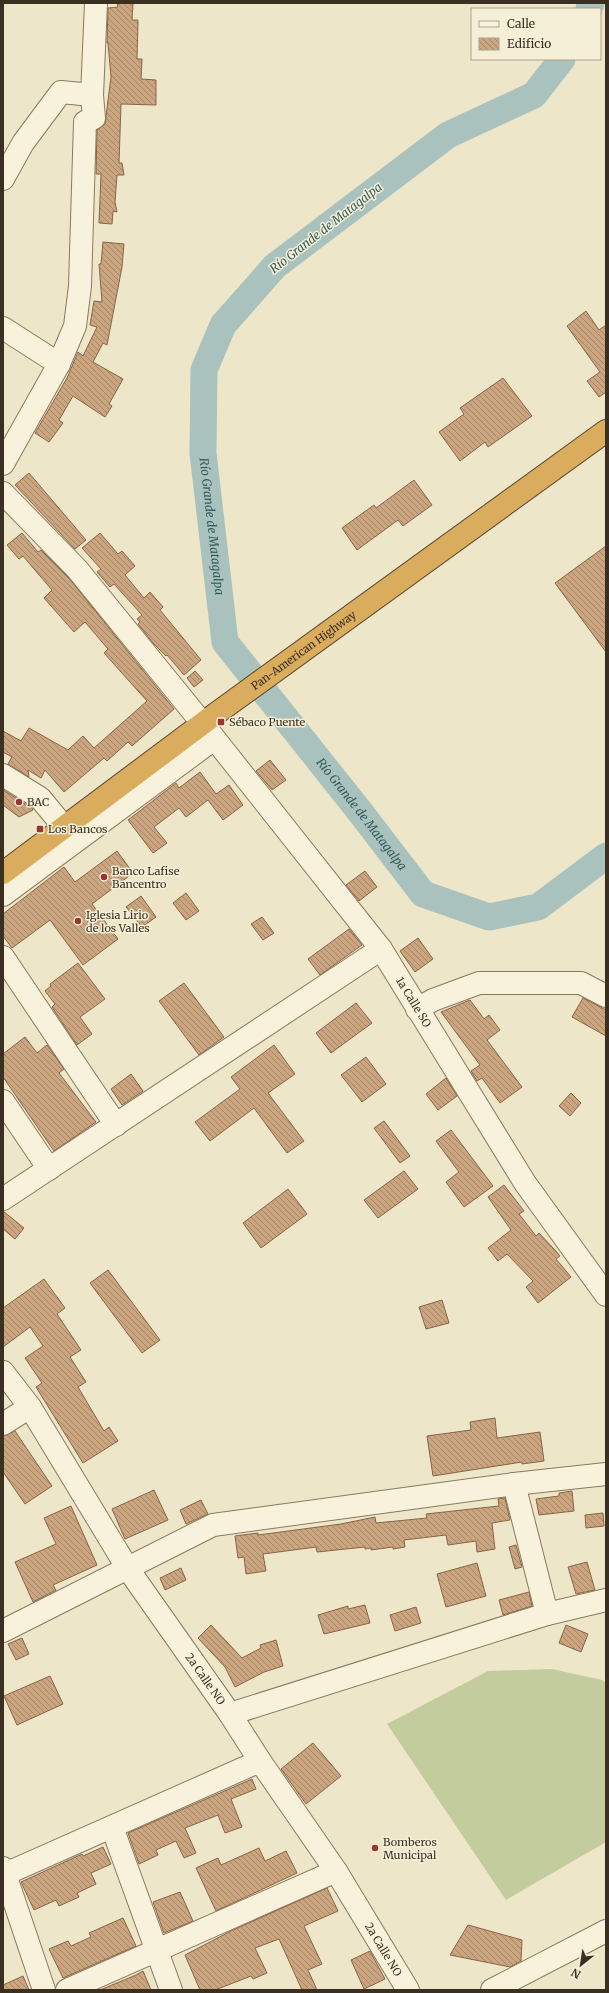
<svg xmlns="http://www.w3.org/2000/svg" width="609" height="1993" viewBox="0 0 609 1993" font-family="Merriweather,serif">
<style>
.pitch{fill:#c3cc9c}
.lines{fill:none;stroke-linecap:round;stroke-linejoin:round}
.river{stroke:#a9c2bd;stroke-width:27}
.building{fill:url(#building-back-hatch);stroke:#896444}
.minor-casing{stroke:#8a795e;stroke-width:24}
.highway-casing{stroke:#584631;stroke-width:24}
.minor{stroke:#f8f2dc;stroke-width:22}
.highway{stroke:#daac5d;stroke-width:22}
.poi-dot{fill:#98362f;stroke:#f5efd8;stroke-width:1.5}
.labels{text-anchor:middle;stroke-width:3;stroke-linejoin:round;paint-order:stroke}
.street-label{font-size:11px;fill:#3b2f21;stroke:#f5efd8}
.poi-label{font-size:11px;fill:#3b2f21;stroke:#f5efd8;text-anchor:start}
.water-label{font-size:12px;font-style:italic;fill:#315a5a;stroke:#f5efd8}
</style>
<defs>
<pattern id="building-back-hatch" width="6" height="6" patternUnits="userSpaceOnUse"><rect width="6" height="6" fill="#cba580"/><path d="M-1 5l2 2M0 0l6 6M5-1l2 2" fill="none" stroke="#a68768"/></pattern>
</defs>
<rect width="100%" height="100%" fill="#eee6c9"/>
<!-- pitch -->
<polygon class="pitch" points="552,1669 602,1680 606,1683 606,1842 506,1900 387,1724 488,1671"/>
<g class="lines">
<!-- river -->
<g class="river">
<polyline points="589,9 591,3"/>
<path id="s1" d="M562,59L534,95L448,135L275,266L223,325L204,370L203,453L225,642L361,813L423,894L489,917L538,907L606,856"/>
</g>
</g>
<!-- building -->
<g class="building">
<polygon points="117,3 133,3 132,20 138,20 137,59 142,59 141,79 156,80 156,105 121,104 119,163 122,163 124,175 117,175 115,202 117,212 113,211 112,224 99,223 101,174 96,174 97,130 105,124 111,77 108,43 107,43 108,8 118,7"/>
<polygon points="103,242 124,244 122,267 107,345 103,343 93,362 123,379 109,404 112,406 105,417 73,396 59,420 63,423 49,442 35,433 67,378 78,352 83,356 97,327 90,325 94,301 102,302 99,264 101,264"/>
<polygon points="586,311 599,330 606,325 606,392 599,397 587,381 600,372 567,326"/>
<polygon points="503,378 532,416 488,447 485,442 460,461 439,432 464,414 460,408"/>
<polygon points="29,473 86,540 75,549 15,485"/>
<polygon points="414,480 432,505 403,526 398,520 357,550 342,528 374,505 376,508"/>
<polygon points="22,533 38,552 41,550 68,577 174,709 132,746 128,742 107,761 104,758 64,792 45,770 41,778 28,770 29,777 8,764 12,757 3,752 3,731 21,741 29,728 68,750 83,736 94,748 147,701 104,653 108,649 85,622 74,632 44,598 52,590 23,556 19,559 7,545"/>
<polygon points="100,533 118,554 122,551 135,566 125,575 144,598 150,592 163,607 160,610 201,660 184,675 167,655 166,656 154,644 138,624 140,622 137,619 142,615 114,584 110,587 97,572 101,569 82,548"/>
<polygon points="606,546 606,652 555,583"/>
<polygon points="195,671 203,680 194,687 187,678"/>
<polygon points="270,760 286,780 272,790 256,771"/>
<polygon points="200,772 216,794 229,785 243,805 223,820 208,800 186,817 179,808 154,827 167,843 153,853 128,820 176,783 179,788"/>
<polygon points="3,790 32,808 33,810 19,817 3,805"/>
<polygon points="117,851 133,873 92,904 118,939 83,965 50,920 12,948 3,936 3,914 64,867 75,882"/>
<polygon points="365,871 377,887 359,901 346,885"/>
<polygon points="186,893 199,911 186,920 173,903"/>
<polygon points="141,896 156,917 142,927 126,907"/>
<polygon points="262,917 274,933 263,940 251,924"/>
<polygon points="349,929 362,945 320,975 308,959"/>
<polygon points="418,938 433,959 415,972 400,951"/>
<polygon points="78,963 105,999 80,1017 92,1034 77,1045 52,1007 55,1004 45,991 51,986 50,984"/>
<polygon points="184,983 224,1037 199,1055 159,1001"/>
<polygon points="583,998 606,1010 606,1036 572,1017"/>
<polygon points="470,1000 484,1019 489,1015 500,1030 487,1040 522,1087 500,1103 482,1078 477,1081 471,1071 480,1065 441,1012"/>
<polygon points="356,1003 372,1023 331,1053 316,1033"/>
<polygon points="25,1037 37,1053 47,1045 64,1069 59,1073 96,1122 54,1151 3,1077 3,1054"/>
<polygon points="274,1045 295,1074 268,1093 304,1141 287,1153 254,1108 210,1141 195,1122 240,1089 231,1077"/>
<polygon points="366,1057 386,1084 362,1102 341,1075"/>
<polygon points="131,1074 143,1091 122,1105 111,1089"/>
<polygon points="446,1078 457,1096 438,1110 426,1094"/>
<polygon points="571,1093 581,1103 570,1116 559,1106"/>
<polygon points="384,1121 410,1156 400,1163 374,1128"/>
<polygon points="451,1130 493,1186 464,1207 446,1182 459,1172 436,1141"/>
<polygon points="404,1171 418,1189 378,1218 364,1200"/>
<polygon points="504,1185 524,1211 519,1214 536,1236 539,1233 555,1250 560,1256 556,1259 571,1277 538,1303 526,1287 533,1281 507,1254 498,1261 488,1248 511,1230 488,1197"/>
<polygon points="288,1189 307,1214 261,1248 243,1223"/>
<polygon points="3,1211 24,1228 15,1239 3,1229"/>
<polygon points="108,1270 160,1340 142,1353 90,1283"/>
<polygon points="44,1279 65,1308 57,1314 81,1350 70,1357 86,1382 78,1387 104,1431 109,1427 118,1441 83,1463 36,1387 42,1383 25,1358 43,1346 30,1327 3,1347 3,1308"/>
<polygon points="442,1300 449,1323 426,1329 419,1307"/>
<polygon points="495,1418 497,1438 540,1432 544,1461 522,1464 522,1462 433,1476 427,1436 471,1430 470,1422"/>
<polygon points="15,1431 52,1486 25,1504 3,1472 3,1436"/>
<polygon points="154,1490 168,1520 125,1539 112,1509"/>
<polygon points="572,1491 574,1511 539,1515 536,1499 559,1496 559,1493"/>
<polygon points="505,1498 510,1520 492,1523 495,1549 477,1552 476,1541 448,1545 446,1535 404,1540 405,1547 393,1549 393,1547 371,1550 371,1548 365,1549 365,1547 317,1552 316,1547 263,1554 266,1571 246,1574 244,1557 238,1558 235,1536 258,1533 258,1535 341,1524 375,1517 376,1523 427,1518 426,1514 499,1506 498,1499"/>
<polygon points="201,1500 208,1514 186,1524 180,1510"/>
<polygon points="71,1506 97,1565 53,1585 56,1590 33,1602 15,1562 56,1544 44,1518"/>
<polygon points="603,1513 604,1526 586,1528 585,1515"/>
<polygon points="516,1545 522,1567 515,1569 509,1547"/>
<polygon points="587,1562 595,1590 576,1594 568,1567"/>
<polygon points="477,1563 486,1596 446,1607 437,1574"/>
<polygon points="181,1568 186,1580 165,1590 160,1578"/>
<polygon points="529,1592 532,1606 503,1615 499,1600"/>
<polygon points="365,1605 370,1623 324,1634 318,1615 348,1606 348,1609"/>
<polygon points="416,1607 421,1623 395,1631 390,1615"/>
<polygon points="211,1625 242,1658 261,1648 260,1645 276,1640 283,1666 264,1672 235,1687 225,1667 198,1638"/>
<polygon points="566,1625 588,1634 581,1652 559,1643"/>
<polygon points="22,1638 29,1654 16,1660 8,1644"/>
<polygon points="50,1676 63,1704 17,1725 4,1696"/>
<polygon points="313,1743 341,1776 306,1804 281,1769"/>
<polygon points="252,1779 256,1789 231,1799 242,1827 225,1833 218,1815 185,1828 196,1853 184,1858 176,1841 156,1850 158,1855 139,1864 128,1833"/>
<polygon points="103,1847 111,1864 91,1873 96,1884 77,1893 79,1897 59,1906 56,1900 34,1910 21,1882 82,1854 83,1856"/>
<polygon points="259,1848 265,1861 286,1851 297,1873 216,1911 196,1868 218,1858 221,1865"/>
<polygon points="327,1888 338,1911 304,1926 322,1964 308,1970 317,1990 302,1990 279,1939 255,1948 267,1973 253,1979 251,1976 215,1990 200,1990 185,1955 231,1931"/>
<polygon points="180,1892 193,1921 164,1933 153,1902"/>
<polygon points="123,1918 136,1946 63,1978 49,1949 68,1941 71,1946 91,1937 89,1933"/>
<polygon points="468,1925 522,1940 521,1961 510,1967 450,1955"/>
<polygon points="370,1951 385,1979 364,1989 351,1960"/>
<polygon points="143,1971 151,1990 100,1990 136,1975"/>
<polygon points="23,1976 29,1990 3,1990 3,1985"/>
</g>
<g class="lines">
<!-- minor casing -->
<g class="minor-casing">
<g id="minor">
<polyline points="3,179 23,143 61,92 92,95"/>
<polyline points="3,328 59,364"/>
<polyline points="3,464 59,364 75,326 80,286 85,122 94,118 92,95 96,3"/>
<path id="s2" d="M3,493L77,569L203,724L381,949L525,1183L606,1295"/>
<polyline points="3,775 40,798 64,827"/>
<polyline points="3,895 214,739"/>
<polyline points="3,957 116,1125"/>
<polyline points="417,1009 433,1000 479,983 581,983 606,996"/>
<polyline points="3,1101 49,1169"/>
<polyline points="3,1199 381,949"/>
<path id="s3" d="M3,1372L30,1407L128,1569L230,1714L260,1761L336,1871L408,1990"/>
<polyline points="3,1424 30,1407"/>
<polyline points="514,1484 547,1614"/>
<polyline points="3,1631 213,1525 514,1484 606,1474"/>
<polyline points="230,1714 547,1614 606,1600"/>
<polyline points="112,1827 171,1990"/>
<polyline points="3,1868 44,1990"/>
<polyline points="3,1875 260,1761"/>
<polyline points="67,1990 336,1871"/>
<polyline points="492,1990 606,1931"/>
</g>
</g>
<!-- highway casing -->
<g class="highway-casing">
<g id="highway">
<path id="s4" d="M3,873L210,718L606,431"/>
</g>
</g>
<!-- minor -->
<use href="#minor" class="minor"/>
<!-- highway -->
<use href="#highway" class="highway"/>
</g>
<!-- markers -->
<g class="poi-dot">
<rect x="217" y="718" width="8" height="8" rx="2"/>
<circle cx="19" cy="802" r="4"/>
<rect x="36" y="825" width="8" height="8" rx="2"/>
<circle cx="104" cy="877" r="4"/>
<circle cx="78" cy="921" r="4"/>
<circle cx="375" cy="1848" r="4"/>
</g>
<g class="labels">
<!-- street labels -->
<g class="street-label">
<text dy="4" stroke="none"><textPath href="#s4" startOffset="374">Pan-American Highway</textPath></text>
<text dy="4" stroke="none"><textPath href="#s2" startOffset="655">1a Calle SO</textPath></text>
<text dy="4" stroke="none"><textPath href="#s3" startOffset="368">2a Calle NO</textPath></text>
<text dy="4" stroke="none"><textPath href="#s3" startOffset="692">2a Calle NO</textPath></text>
</g>
<!-- poi labels -->
<g class="poi-label">
<text x="229" y="726">Sébaco Puente</text>
<text x="27" y="806">BAC</text>
<text x="48" y="833">Los Bancos</text>
<text x="112" y="875">Banco Lafise<tspan x="112" dy="13">Bancentro</tspan></text>
<text x="86" y="919">Iglesia Lirio<tspan x="86" dy="13">de los Valles</tspan></text>
<text x="383" y="1846">Bomberos<tspan x="383" dy="13">Municipal</tspan></text>
</g>
<!-- water labels -->
<g class="water-label">
<text transform="translate(326 228) rotate(-38)" y="4">Río Grande de Matagalpa</text>
<text dy="4" stroke="none"><textPath href="#s1" startOffset="642">Río Grande de Matagalpa</textPath></text>
<text dy="4" stroke="none"><textPath href="#s1" startOffset="978">Río Grande de Matagalpa</textPath></text>
</g>
</g>
<!-- border -->
<rect width="609" height="1993" fill="none" stroke="#3b2f21" stroke-width="8"/>
<!-- legend -->
<rect x="471" y="8" width="130" height="52" fill="#f5efd8" stroke="#aba28f"/>
<rect x="479" y="21" width="20" height="6" fill="#f8f2dc" stroke="#aba28f"/>
<text x="507" y="28" font-size="12" fill="#3b2f21">Calle</text>
<rect x="479" y="38" width="20" height="12" fill="url(#building-back-hatch)" stroke="#aba28f"/>
<text x="507" y="48" font-size="12" fill="#3b2f21">Edificio</text>
<!-- north arrow -->
<g transform="translate(581 1965) rotate(210)" stroke="#f5efd8" stroke-width="3" paint-order="stroke">
<path d="M0-3L7 15L0 10L-7 15Z" fill="#3b2f21"/>
<text y="-6" font-size="11" font-weight="bold" text-anchor="middle" fill="#3b2f21">N</text>
</g>
</svg>
